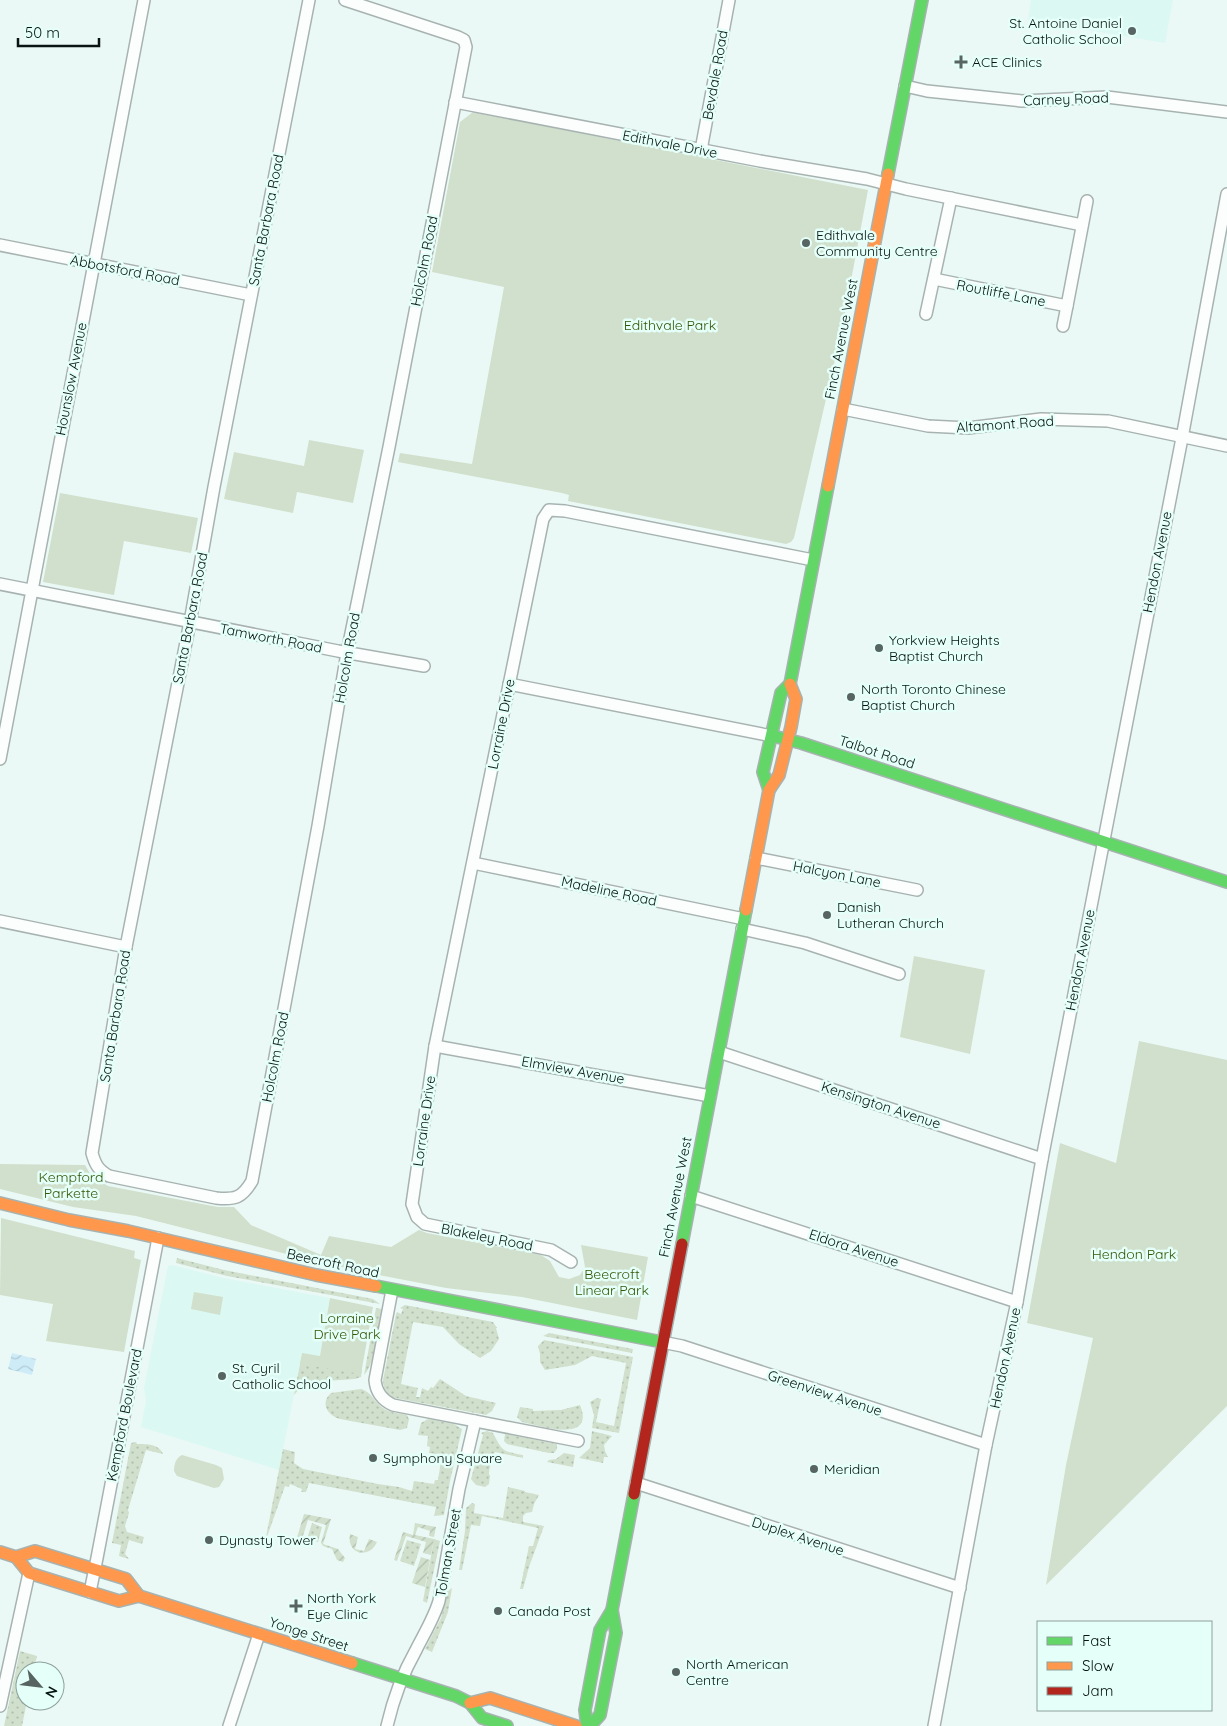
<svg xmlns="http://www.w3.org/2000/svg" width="1227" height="1726" viewBox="0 0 1227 1726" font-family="Quicksand,sans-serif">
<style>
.built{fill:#dbf8f2}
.grass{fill:url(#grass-dots)}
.park{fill:#d0e0cc}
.garden{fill:url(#garden-furrows)}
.water{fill:url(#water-waves)}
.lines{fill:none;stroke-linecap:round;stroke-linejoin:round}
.street-casing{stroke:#a7b3b0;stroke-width:14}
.fast-casing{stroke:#a7b3b0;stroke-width:14}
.slow-casing{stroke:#a7b3b0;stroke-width:14}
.jam-casing{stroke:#a7b3b0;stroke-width:14}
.street{stroke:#fcfefe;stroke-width:11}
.fast{stroke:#63d668;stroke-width:11}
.slow{stroke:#ff974d;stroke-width:11}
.jam{stroke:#b3261e;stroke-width:11}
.poi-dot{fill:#576461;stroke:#e5fff9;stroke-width:2}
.labels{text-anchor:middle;stroke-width:5;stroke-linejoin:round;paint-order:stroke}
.poi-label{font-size:14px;fill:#081411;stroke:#e5fff9;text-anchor:start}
.street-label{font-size:14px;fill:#081411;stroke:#e5fff9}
.park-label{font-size:14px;fill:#355505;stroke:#e5fff9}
</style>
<defs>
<pattern id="grass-dots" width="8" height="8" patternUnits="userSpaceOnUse" patternTransform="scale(1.25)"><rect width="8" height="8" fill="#d0e0cc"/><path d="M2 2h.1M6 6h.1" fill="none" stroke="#b1bfae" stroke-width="1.8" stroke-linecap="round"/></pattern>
<pattern id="garden-furrows" width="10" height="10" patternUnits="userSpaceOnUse" patternTransform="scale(1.25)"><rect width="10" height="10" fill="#d0e0cc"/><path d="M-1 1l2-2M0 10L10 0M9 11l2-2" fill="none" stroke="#b1bfae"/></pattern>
<pattern id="water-waves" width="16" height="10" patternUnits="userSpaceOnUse" patternTransform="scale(1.25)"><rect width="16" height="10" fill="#ceecf8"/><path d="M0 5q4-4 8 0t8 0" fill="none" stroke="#afcad4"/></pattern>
</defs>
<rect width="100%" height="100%" fill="#ebf9f6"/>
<!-- built -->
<g class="built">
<polygon points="1031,0 1173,0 1165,43 1028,20"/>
<polygon points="172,1265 224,1278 330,1298 320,1356 302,1354 279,1470 141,1427 146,1401 144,1388 166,1276 168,1266"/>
</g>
<!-- grass -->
<g class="grass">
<polygon points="177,1258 224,1270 373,1299 380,1304 227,1276 176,1263"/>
<path d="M405,1305L493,1322L497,1328H496L499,1339L491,1351L480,1358L459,1344L443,1327L413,1322L401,1384L418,1388L416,1397H420L422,1388L428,1391L431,1387L433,1388L440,1379L466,1396L496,1403L492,1411L486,1415L395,1398C387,1395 383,1389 383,1380L396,1314L397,1312L401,1314L403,1309L400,1308Z"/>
<path d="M376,1308L382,1309C379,1327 376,1363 364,1375Z"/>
<polygon points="549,1333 633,1349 632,1353 543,1336"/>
<polygon points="544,1340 633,1357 619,1433 592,1428 594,1415 590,1402 597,1398 601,1399 596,1422 614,1426 626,1363 592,1356 575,1365 545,1370 540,1362 540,1354 538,1346"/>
<polygon points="301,1359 362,1369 361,1377 355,1379 310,1382 302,1386 294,1395"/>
<path d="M361,1389C372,1392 374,1402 383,1408C390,1413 400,1413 407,1415L409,1419L407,1428L400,1430L340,1419C327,1415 320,1403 331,1393Z"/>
<path d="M580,1405C596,1444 540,1426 522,1422L517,1417L520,1407L533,1409V1411L561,1410Z"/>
<polygon points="428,1419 454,1424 462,1429 450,1481 444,1515 434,1516 436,1507 309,1483 306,1492 301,1492 302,1489 290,1484 289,1487 285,1486 267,1537 266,1537 283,1449 295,1452 294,1463 303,1469 378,1484 399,1487 412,1491 414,1481 434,1484 435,1480 438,1480 441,1461 439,1460 439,1455 429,1453 430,1447 427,1446 428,1436 418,1435 421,1423"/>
<path d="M487,1431L493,1433C503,1452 502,1451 523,1455V1458L495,1452C493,1460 489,1465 489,1475H490L489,1484L485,1487L476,1485L471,1479L483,1435L481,1433Z"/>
<polygon points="592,1431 612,1436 604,1445 605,1451 608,1457 604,1457 603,1463 579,1458 590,1448"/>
<polygon points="505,1434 557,1444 557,1449 554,1453 549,1453 507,1444 504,1441"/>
<path d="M136,1442L137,1444C147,1444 159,1444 163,1454L146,1450L128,1510L129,1513L125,1526L127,1532L144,1537L142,1544L129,1540L125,1554L129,1559L119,1556L121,1545L112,1543L131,1443Z"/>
<polygon points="564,1453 575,1455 573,1467 547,1462 549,1460 556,1459"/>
<polygon points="508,1487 525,1491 525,1492 539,1495 534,1504 532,1512 526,1513 523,1516 523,1522 544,1526 529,1567 523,1589 520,1589 529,1546 533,1546 538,1528 482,1516 480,1526 471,1525 462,1570 459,1570 465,1531 466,1508 472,1503 475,1504 474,1513 503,1518"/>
<polygon points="312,1523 322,1527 318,1542 307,1539"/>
<polygon points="434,1539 440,1541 427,1603 423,1601"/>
<polygon points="407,1540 421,1544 414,1566 400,1561"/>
<polygon points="452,1588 448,1612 432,1652 425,1649 441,1618 448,1591"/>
<polygon points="20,1651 37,1656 33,1671 25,1671 25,1701 27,1701 22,1726 4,1726"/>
</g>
<!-- park -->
<g class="park">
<polygon points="473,112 868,190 841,334 794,538 791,542 786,544 568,501 569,495 562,493 398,462 400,453 472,464 504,287 432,272 460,122"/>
<polygon points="309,440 364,450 353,503 297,492 293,513 224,499 234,452 304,466"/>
<polygon points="60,493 198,518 191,553 124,541 114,595 43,582"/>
<polygon points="914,956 985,970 970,1054 900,1037"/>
<polygon points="1139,1041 1227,1060 1227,1406 1046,1585 1066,1465 1093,1338 1027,1323 1060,1143 1116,1163"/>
<polygon points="0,1164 85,1165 92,1177 108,1186 218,1207 234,1207 251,1225 321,1255 329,1236 391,1247 419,1230 427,1233 541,1255 550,1261 559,1277 569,1279 580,1275 585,1267 581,1245 648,1257 637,1320 522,1297 446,1288 384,1276 318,1262 136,1216 73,1207 0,1189"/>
<polygon points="1,1218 135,1251 134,1258 141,1260 124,1352 46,1341 53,1304 0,1295"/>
<polygon points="194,1292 223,1297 220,1315 191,1309"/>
<polygon points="330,1298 373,1307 361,1374 300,1364 302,1353 320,1356"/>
<path d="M182,1455L216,1465L222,1468L224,1479L219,1487L214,1488L177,1476L174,1471C174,1464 176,1458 182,1455Z"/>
</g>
<!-- garden -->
<g class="garden">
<polygon points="304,1514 331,1519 323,1544 338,1549 345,1558 343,1562 337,1560 332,1549 323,1546 321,1543 326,1525 308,1520 301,1542 296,1541"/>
<polygon points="415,1523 436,1527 434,1537 429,1536 430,1531 418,1527 415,1535 434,1539 431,1555 423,1553 426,1542 406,1536 397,1561 394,1560 403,1532 413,1535"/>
<path d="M350,1534L358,1537L355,1549L364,1551L369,1539L377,1542C369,1560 346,1554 350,1534Z"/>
<polygon points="421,1557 430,1560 425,1587 412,1583"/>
</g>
<!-- water -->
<polygon class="water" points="12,1353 36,1359 32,1375 8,1369"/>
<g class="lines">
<!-- street casing -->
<g class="street-casing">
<g id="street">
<path d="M309,0L214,487L190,622L126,947L92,1153C95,1164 98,1170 109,1176L216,1198C235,1200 242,1198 252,1181L318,826L347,653L389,447L466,47L464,40L458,37L345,0"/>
<polyline points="905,86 927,91 1022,101 1107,97 1227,112"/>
<polyline points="455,102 760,161 867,179 906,189 1082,225"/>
<polyline points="701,150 729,0"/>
<polyline points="0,245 251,295"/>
<polyline points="934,279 1067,306 1087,201"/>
<polyline points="926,314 951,198"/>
<polyline points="1063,326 1067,306"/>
<polyline points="843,409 928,426 968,428 1041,419 1108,421 1227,446"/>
<polyline points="0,584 338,651 424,666"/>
<polyline points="509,684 772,736"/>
<polyline points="0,759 144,0"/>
<polyline points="756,858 917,890"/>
<polyline points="473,863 744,919"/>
<polyline points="0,921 126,947"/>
<polyline points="742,929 805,943 899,974"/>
<polyline points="435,1046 710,1096"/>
<polyline points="719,1052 1042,1159"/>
<polyline points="691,1196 1017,1302"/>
<polyline points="571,1262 551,1250 425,1224 417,1217 412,1204 435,1046 543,519 549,510 565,511 813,560"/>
<path d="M392,1290L375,1380C376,1392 382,1400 393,1405L578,1441"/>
<polyline points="662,1342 682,1346 986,1445"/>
<polyline points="636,1483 960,1588"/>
<polyline points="90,1592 97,1558 158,1238"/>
<polyline points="0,1706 29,1573"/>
<polyline points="229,1726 259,1634"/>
<path d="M387,1726C393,1700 403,1673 416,1650C424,1634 434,1618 439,1601L459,1489L475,1421"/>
<polyline points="934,1726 986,1445 1017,1302 1042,1159 1182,438 1227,194"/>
</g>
</g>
<!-- fast casing -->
<g class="fast-casing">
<g id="fast">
<polyline points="888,174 922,0"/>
<polyline points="777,737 801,743 1227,882"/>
<polyline points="769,790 763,772 781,693 790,684 828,486"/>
<polyline points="682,1244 746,910"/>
<polyline points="376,1286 662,1342"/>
<polyline points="352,1663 456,1696 470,1703 482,1718 507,1726"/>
<polyline points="587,1726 585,1710 600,1630 612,1610 634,1494"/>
<polyline points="590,1726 600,1715 616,1633 612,1610"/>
</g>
</g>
<!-- slow casing -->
<g class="slow-casing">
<g id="slow">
<polyline points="828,486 888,174"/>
<polyline points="746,910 769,790 779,775 791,727 796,699 790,684"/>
<polyline points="0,1203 69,1220 128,1231 316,1275 376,1286"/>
<polyline points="0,1552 16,1557 35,1551 126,1579 139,1596"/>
<polyline points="16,1557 29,1573 119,1601 139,1596 352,1663"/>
<polyline points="470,1703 490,1698 576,1726"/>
</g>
</g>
<!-- jam casing -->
<g class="jam-casing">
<polyline id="jam" points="634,1494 682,1244"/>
</g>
<!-- street -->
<use href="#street" class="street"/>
<!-- fast -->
<use href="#fast" class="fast"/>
<!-- slow -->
<use href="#slow" class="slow"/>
<!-- jam -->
<use href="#jam" class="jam"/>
</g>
<!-- markers -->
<g class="poi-dot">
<circle cx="1132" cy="31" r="5"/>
<path d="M958.5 54.5h5v5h5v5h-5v5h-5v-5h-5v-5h5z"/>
<circle cx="806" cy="243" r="5"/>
<circle cx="879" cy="648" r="5"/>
<circle cx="851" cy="697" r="5"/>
<circle cx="827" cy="915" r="5"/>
<circle cx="222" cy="1376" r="5"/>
<circle cx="373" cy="1458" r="5"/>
<circle cx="814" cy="1469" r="5"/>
<circle cx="209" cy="1540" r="5"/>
<path d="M293.5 1598.5h5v5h5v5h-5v5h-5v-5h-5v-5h5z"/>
<circle cx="498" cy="1611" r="5"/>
<circle cx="676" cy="1672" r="5"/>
</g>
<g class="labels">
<!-- poi labels -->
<g class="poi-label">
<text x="1122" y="28" text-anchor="end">St. Antoine Daniel<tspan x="1122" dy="16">Catholic School</tspan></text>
<text x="972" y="67">ACE Clinics</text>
<text x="816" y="240">Edithvale<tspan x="816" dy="16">Community Centre</tspan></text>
<text x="889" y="645">Yorkview Heights<tspan x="889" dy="16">Baptist Church</tspan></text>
<text x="861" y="694">North Toronto Chinese<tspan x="861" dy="16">Baptist Church</tspan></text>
<text x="837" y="912">Danish<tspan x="837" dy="16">Lutheran Church</tspan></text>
<text x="232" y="1373">St. Cyril<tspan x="232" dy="16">Catholic School</tspan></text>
<text x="383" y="1463">Symphony Square</text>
<text x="824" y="1474">Meridian</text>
<text x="219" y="1545">Dynasty Tower</text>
<text x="307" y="1603">North York<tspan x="307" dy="16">Eye Clinic</tspan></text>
<text x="508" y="1616">Canada Post</text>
<text x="686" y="1669">North American<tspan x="686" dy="16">Centre</tspan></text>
</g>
<!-- street labels -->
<g class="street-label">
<text transform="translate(715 75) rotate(-80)" y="5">Bevdale Road</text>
<text transform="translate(1066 99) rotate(-2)" y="5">Carney Road</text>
<text transform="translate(670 144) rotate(11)" y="5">Edithvale Drive</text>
<text transform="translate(266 220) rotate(-79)" y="5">Santa Barbara Road</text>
<text transform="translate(424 261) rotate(-79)" y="5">Holcolm Road</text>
<text transform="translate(125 270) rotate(11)" y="5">Abbotsford Road</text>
<text transform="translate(1001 293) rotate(11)" y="5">Routliffe Lane</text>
<text transform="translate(841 339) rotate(-79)" y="5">Finch Avenue West</text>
<text transform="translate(71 379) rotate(-79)" y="5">Hounslow Avenue</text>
<text transform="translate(1005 424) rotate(-4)" y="5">Altamont Road</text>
<text transform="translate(1157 562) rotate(-79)" y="5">Hendon Avenue</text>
<text transform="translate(190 618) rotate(-79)" y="5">Santa Barbara Road</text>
<text transform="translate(271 638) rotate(11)" y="5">Tamworth Road</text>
<text transform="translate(347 658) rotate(-80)" y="5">Holcolm Road</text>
<text transform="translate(501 724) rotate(-79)" y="5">Lorraine Drive</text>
<text transform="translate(877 752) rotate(18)" y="5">Talbot Road</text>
<text transform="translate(837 874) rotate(11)" y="5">Halcyon Lane</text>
<text transform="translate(609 891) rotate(12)" y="5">Madeline Road</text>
<text transform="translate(1080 960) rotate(-79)" y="5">Hendon Avenue</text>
<text transform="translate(115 1016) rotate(-81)" y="5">Santa Barbara Road</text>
<text transform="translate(275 1057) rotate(-79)" y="5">Holcolm Road</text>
<text transform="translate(573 1070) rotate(10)" y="5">Elmview Avenue</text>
<text transform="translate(881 1105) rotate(18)" y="5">Kensington Avenue</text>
<text transform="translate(424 1121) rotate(-82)" y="5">Lorraine Drive</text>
<text transform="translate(675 1197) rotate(-79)" y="5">Finch Avenue West</text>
<text transform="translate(487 1237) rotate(11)" y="5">Blakeley Road</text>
<text transform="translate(854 1248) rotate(18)" y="5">Eldora Avenue</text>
<text transform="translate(333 1263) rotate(12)" y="5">Beecroft Road</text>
<text transform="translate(1005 1358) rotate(-78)" y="5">Hendon Avenue</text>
<text transform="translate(825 1393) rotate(18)" y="5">Greenview Avenue</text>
<text transform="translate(124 1415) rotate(-79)" y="5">Kempford Boulevard</text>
<text transform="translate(798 1536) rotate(18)" y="5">Duplex Avenue</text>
<text transform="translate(448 1553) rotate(-80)" y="5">Tolman Street</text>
<text transform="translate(309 1634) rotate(18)" y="5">Yonge Street</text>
</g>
<!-- park labels -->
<g class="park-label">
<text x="670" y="330">Edithvale Park</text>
<text x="71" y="1182">Kempford<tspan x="71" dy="16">Parkette</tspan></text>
<text x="1134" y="1259">Hendon Park</text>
<text x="612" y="1279">Beecroft<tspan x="612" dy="16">Linear Park</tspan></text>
<text x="347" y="1323">Lorraine<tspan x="347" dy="16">Drive Park</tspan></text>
</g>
</g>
<!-- legend -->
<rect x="1037" y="1621" width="175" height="90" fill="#e5fff9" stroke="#8da19c"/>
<rect x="1047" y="1637" width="25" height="8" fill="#63d668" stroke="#8da19c"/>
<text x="1082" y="1646" font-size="15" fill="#081411">Fast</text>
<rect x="1047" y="1662" width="25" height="8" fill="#ff974d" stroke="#8da19c"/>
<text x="1082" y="1671" font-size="15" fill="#081411">Slow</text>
<rect x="1047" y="1687" width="25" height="8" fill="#b3261e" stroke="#8da19c"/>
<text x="1082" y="1696" font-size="15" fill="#081411">Jam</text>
<!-- north arrow -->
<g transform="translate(40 1686) rotate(118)"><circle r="24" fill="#e5fff9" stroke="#8da19c"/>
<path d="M0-4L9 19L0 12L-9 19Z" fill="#576461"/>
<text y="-8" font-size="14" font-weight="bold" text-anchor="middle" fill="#081411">N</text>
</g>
<!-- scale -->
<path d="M18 38v8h81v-8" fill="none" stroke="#081411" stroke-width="2.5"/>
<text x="25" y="38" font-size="15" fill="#081411" stroke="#e5fff9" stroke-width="4" paint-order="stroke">50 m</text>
</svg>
